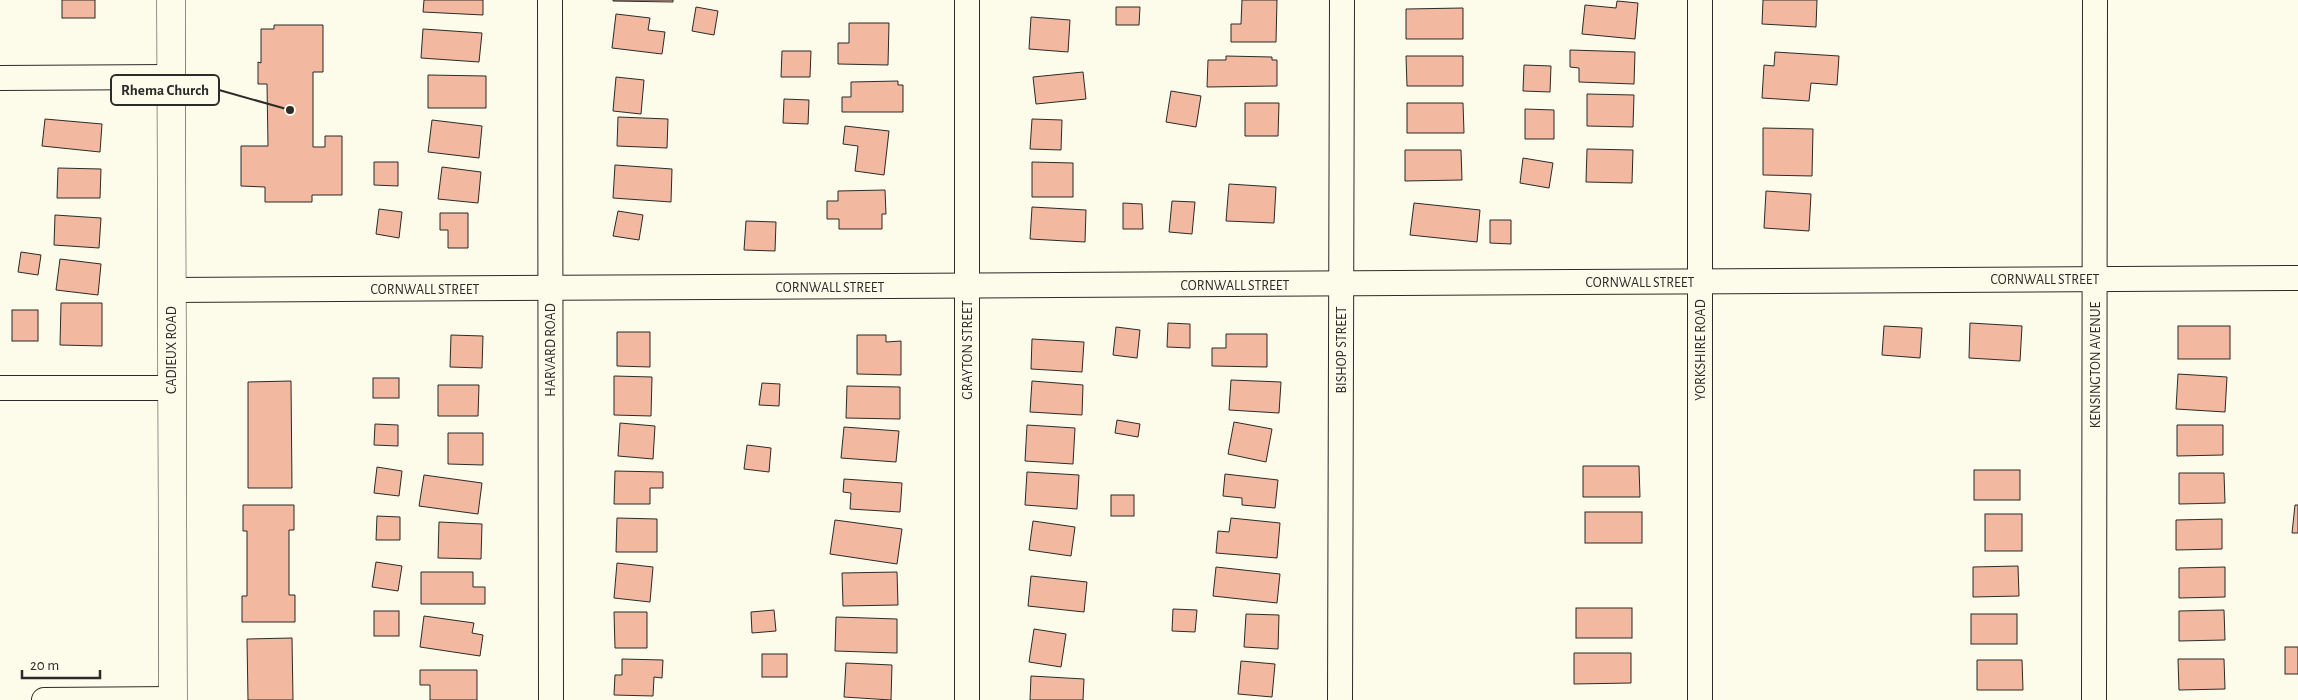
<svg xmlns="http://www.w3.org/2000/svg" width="2298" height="700" viewBox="0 0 2298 700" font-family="'Alegreya Sans',sans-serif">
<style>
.building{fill:#f2b8a0;stroke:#2b2b2b}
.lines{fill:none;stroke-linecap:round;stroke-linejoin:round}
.street-casing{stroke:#2b2b2b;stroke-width:26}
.secondary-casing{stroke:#2b2b2b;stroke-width:29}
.street{stroke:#fdfbea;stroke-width:24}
.secondary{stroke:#fdfbea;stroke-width:28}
.labels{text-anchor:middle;stroke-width:4;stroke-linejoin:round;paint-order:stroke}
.street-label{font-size:14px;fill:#2b2b2b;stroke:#fdfbea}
.leader{fill:none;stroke:#2b2b2b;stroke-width:2}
.callout-dot{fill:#2b2b2b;stroke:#fdfbea;stroke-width:2}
.callout{fill:#fdfbea;stroke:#2b2b2b;stroke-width:2}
.callout-label{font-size:15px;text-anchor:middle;font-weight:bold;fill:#2b2b2b}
</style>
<rect width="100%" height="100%" fill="#fdfbea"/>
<!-- building -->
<g class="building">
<rect x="62" y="0" width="33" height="18"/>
<polygon points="424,0 483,0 483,15 423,12"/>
<polygon points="613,0 673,0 673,2 613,1"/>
<polygon points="1242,0 1277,0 1276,42 1231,42 1231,24 1241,24"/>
<polygon points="1763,0 1817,0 1816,27 1762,24"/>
<polygon points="1617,1 1638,3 1635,39 1582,34 1585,5 1616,8"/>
<polygon points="696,7 718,11 714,35 692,31"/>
<polygon points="1116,7 1140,7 1139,25 1116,25"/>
<polygon points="1463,8 1463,39 1406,39 1406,9"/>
<polygon points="616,14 650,18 648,30 665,32 662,54 612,48"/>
<polygon points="1031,17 1070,20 1068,52 1029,49"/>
<polygon points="849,23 889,23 888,65 838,64 838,43 849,43"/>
<polygon points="274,25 323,25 323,72 313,72 313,147 325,147 325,136 342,136 342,195 312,195 312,202 265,202 265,187 241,186 241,146 268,146 267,84 258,84 258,62 261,63 261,29 274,29"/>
<polygon points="423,29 482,33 479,62 421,58"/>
<polygon points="1570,50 1635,52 1634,84 1579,82 1579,68 1570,67"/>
<polygon points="782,51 811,51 810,77 781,77"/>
<polygon points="1775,52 1839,56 1837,85 1811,83 1809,101 1762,98 1764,65 1774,66"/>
<polygon points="1226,56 1272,57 1272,60 1277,60 1277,86 1207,87 1208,60 1226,60"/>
<polygon points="1406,56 1463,56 1463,86 1407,86"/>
<polygon points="1524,65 1551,66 1550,92 1523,91"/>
<polygon points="1083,72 1086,99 1036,104 1033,77"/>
<polygon points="428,75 486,76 486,108 428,108"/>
<polygon points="616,77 644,80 641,114 613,111"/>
<polygon points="898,81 898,85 903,85 903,112 842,112 842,97 851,97 851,82"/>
<polygon points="1171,91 1201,96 1196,127 1166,122"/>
<polygon points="1587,94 1634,95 1633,127 1587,126"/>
<polygon points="784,99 809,100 808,124 783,123"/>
<polygon points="1245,103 1279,103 1278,136 1245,136"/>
<polygon points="1407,103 1463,103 1464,133 1407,133"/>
<polygon points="1525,109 1554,110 1554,139 1525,139"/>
<polygon points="618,117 668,119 667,148 617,146"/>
<polygon points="45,119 102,124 100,152 42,146"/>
<polygon points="1032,119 1062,120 1061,150 1030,149"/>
<polygon points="432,120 482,126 479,158 428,152"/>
<polygon points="845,126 889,131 884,175 855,171 858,146 843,144"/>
<polygon points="1763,128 1813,129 1812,176 1763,175"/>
<polygon points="1587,149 1633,150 1632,183 1586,182"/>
<polygon points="1405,150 1461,150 1462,180 1405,181"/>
<polygon points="1523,158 1553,163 1549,188 1520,183"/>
<polygon points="374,162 398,162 398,186 374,185"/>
<polygon points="1032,162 1073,163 1073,197 1032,197"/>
<polygon points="615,165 672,169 671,202 613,198"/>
<polygon points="442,167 481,172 478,203 438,199"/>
<polygon points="58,168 101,169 100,198 57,198"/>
<polygon points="1229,184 1276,187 1274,223 1226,221"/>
<polygon points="885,190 886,214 882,214 882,229 839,229 839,219 827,219 827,201 838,201 838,191"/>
<polygon points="1766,191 1811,194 1809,231 1764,228"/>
<polygon points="1172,201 1195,202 1192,234 1169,232"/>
<polygon points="1123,203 1142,204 1143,229 1123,229"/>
<polygon points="1414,203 1480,210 1477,242 1410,235"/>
<polygon points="1032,207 1086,210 1085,242 1030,239"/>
<polygon points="379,209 402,212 399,238 376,234"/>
<polygon points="618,211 643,215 639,240 613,236"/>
<polygon points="440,213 468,213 468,248 448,248 448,230 440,230"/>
<polygon points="55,215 101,218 99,248 54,245"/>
<polygon points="1490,220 1511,220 1511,244 1490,243"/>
<polygon points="746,221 776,222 775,251 744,250"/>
<polygon points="21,252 41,255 38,275 18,272"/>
<polygon points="60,259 101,264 98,295 56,290"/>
<polygon points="61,303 102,303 102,346 60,345"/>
<rect x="12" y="310" width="26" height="31"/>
<polygon points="1168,323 1190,324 1190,348 1167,347"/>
<polygon points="1970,323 2022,326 2020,361 1969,358"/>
<polygon points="1884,326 1922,328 1920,358 1882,355"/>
<rect x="2178" y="326" width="52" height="33"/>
<polygon points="1116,327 1140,330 1137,358 1113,355"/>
<polygon points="617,332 650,332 650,367 617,366"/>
<polygon points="1226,334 1267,334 1267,367 1212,366 1212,348 1226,348"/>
<polygon points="451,335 483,336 482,368 450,367"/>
<polygon points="857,335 886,335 886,342 901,341 901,375 857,374"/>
<polygon points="1032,339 1084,342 1082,372 1031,369"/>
<polygon points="2178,374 2227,377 2225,412 2176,409"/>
<polygon points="614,376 652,377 651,416 614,415"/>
<rect x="373" y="378" width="26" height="20"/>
<polygon points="1231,380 1281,382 1279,413 1229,410"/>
<polygon points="291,381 292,488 248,488 248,382"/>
<polygon points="1032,381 1083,385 1082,415 1030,412"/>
<polygon points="762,383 780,384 779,406 759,405"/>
<polygon points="438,385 479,385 478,416 438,416"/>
<polygon points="847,386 900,387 900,419 846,418"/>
<polygon points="1117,420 1140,424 1138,437 1115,433"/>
<polygon points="1234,422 1272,429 1266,462 1228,454"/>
<polygon points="620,423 655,426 653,459 618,456"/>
<polygon points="375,424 398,425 398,446 374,445"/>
<polygon points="1027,425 1075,428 1073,464 1025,461"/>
<polygon points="2177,425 2223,425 2223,455 2177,456"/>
<polygon points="844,427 899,431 896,462 841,458"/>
<polygon points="448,433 483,433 483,465 448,464"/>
<polygon points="747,445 771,448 769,472 744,469"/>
<polygon points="1583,466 1639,466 1640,497 1583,497"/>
<polygon points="377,467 402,471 399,496 374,493"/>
<rect x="1974" y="470" width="46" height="30"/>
<polygon points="615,471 663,472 663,488 650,488 650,504 614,504"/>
<polygon points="1027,472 1079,475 1077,509 1025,505"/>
<polygon points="2179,473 2224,473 2225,503 2179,504"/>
<polygon points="1225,474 1278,480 1275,508 1242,505 1242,498 1223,496"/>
<polygon points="424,475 482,483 478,514 419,506"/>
<polygon points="844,479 902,483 900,512 850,509 851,493 843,492"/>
<rect x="1111" y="495" width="23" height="21"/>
<polygon points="243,505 294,505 294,530 289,530 289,595 295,595 295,622 242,622 242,596 247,596 247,531 243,531"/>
<polygon points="2295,505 2298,505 2298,533 2292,533"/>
<rect x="1585" y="512" width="57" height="31"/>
<rect x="1985" y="514" width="37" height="37"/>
<polygon points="377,516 400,517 400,540 376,540"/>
<polygon points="617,518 657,519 657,552 616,552"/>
<polygon points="1231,518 1280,523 1277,558 1216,553 1218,531 1229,532"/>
<polygon points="2222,519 2222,549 2176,550 2176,520"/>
<polygon points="835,520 902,529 897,564 830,554"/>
<polygon points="1033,521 1075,527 1071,556 1029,550"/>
<polygon points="439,522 482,524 481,559 438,558"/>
<polygon points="376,562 402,566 398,591 372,587"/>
<polygon points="617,563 653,567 650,602 614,598"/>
<polygon points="2018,566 2019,596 1973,597 1973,567"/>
<polygon points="1216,567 1280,574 1277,603 1213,596"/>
<polygon points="2225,567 2225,597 2179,598 2179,568"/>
<polygon points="421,572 473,572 473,587 485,587 485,604 421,604"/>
<polygon points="897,572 898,605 843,606 842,573"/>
<polygon points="1031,576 1087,582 1084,612 1028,606"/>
<rect x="1576" y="608" width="56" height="30"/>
<polygon points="1173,609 1197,610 1195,632 1172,631"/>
<polygon points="774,610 776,631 752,633 751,612"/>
<polygon points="2224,610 2225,640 2179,641 2179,611"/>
<rect x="374" y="611" width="25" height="25"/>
<polygon points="614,612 647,612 647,648 615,648"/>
<polygon points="1246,614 1279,615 1278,649 1244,647"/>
<rect x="1971" y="614" width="46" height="30"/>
<polygon points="424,616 474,623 472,633 483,635 480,656 420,647"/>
<polygon points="836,617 897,619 897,653 835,651"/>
<polygon points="1034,629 1066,634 1061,667 1029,662"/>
<polygon points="292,638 293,700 248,700 247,639"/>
<rect x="2285" y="647" width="13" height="27"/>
<polygon points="1574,653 1631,653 1631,683 1574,684"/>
<rect x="762" y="654" width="25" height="23"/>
<polygon points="622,659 663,660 662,678 654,677 653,696 614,695 615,675 622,675"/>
<polygon points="2178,659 2224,659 2225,689 2179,690"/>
<polygon points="1977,660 2022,660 2023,690 1977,690"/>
<polygon points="1241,661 1275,664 1272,697 1238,694"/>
<polygon points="846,663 892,665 891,700 844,697"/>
<polygon points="420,670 477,670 477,700 430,700 430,685 420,685"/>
<polygon points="1031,676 1084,679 1083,700 1030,700"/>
</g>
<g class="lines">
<!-- street casing -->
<g class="street-casing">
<g id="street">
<polyline points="550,0 551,700"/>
<polyline points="967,0 967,700"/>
<polyline points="0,78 169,77"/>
<polyline points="171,290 2298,278"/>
<polyline points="0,388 171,388"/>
<polyline points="44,700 173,699"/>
<polyline points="1340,700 1342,0"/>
<polyline points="1700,700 1700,0"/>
<polyline points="2094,700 2095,0"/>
</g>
</g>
<!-- secondary casing -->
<g class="secondary-casing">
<polyline id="secondary" points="171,0 173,700"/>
</g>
<!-- street -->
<use href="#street" class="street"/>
<!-- secondary -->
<use href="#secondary" class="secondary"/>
</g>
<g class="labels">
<!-- street labels -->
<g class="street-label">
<text x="2045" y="284">CORNWALL STREET</text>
<text x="1640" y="287">CORNWALL STREET</text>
<text x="1235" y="290">CORNWALL STREET</text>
<text x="830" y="292">CORNWALL STREET</text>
<text x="425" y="294">CORNWALL STREET</text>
<text transform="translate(171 350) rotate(-90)" y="5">CADIEUX ROAD</text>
<text transform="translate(550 350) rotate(-90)" y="5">HARVARD ROAD</text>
<text transform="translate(967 350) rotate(-90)" y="5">GRAYTON STREET</text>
<text transform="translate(1341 350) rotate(-90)" y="5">BISHOP STREET</text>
<text transform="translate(1700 350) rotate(-90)" y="5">YORKSHIRE ROAD</text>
<text transform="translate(2095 365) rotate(-90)" y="5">KENSINGTON AVENUE</text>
</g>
</g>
<!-- callouts -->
<path class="leader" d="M290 110L219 90"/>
<circle class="callout-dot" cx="290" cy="110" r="5"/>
<rect class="callout" x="111" y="75" width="108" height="30" rx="5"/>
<g class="callout-label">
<text x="165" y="95">Rhema Church</text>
</g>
<!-- scale -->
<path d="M22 670v8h78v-8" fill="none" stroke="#2b2b2b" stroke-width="2.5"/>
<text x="30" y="670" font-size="15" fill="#2b2b2b" stroke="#fdfbea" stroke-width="4" paint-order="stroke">20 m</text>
</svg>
